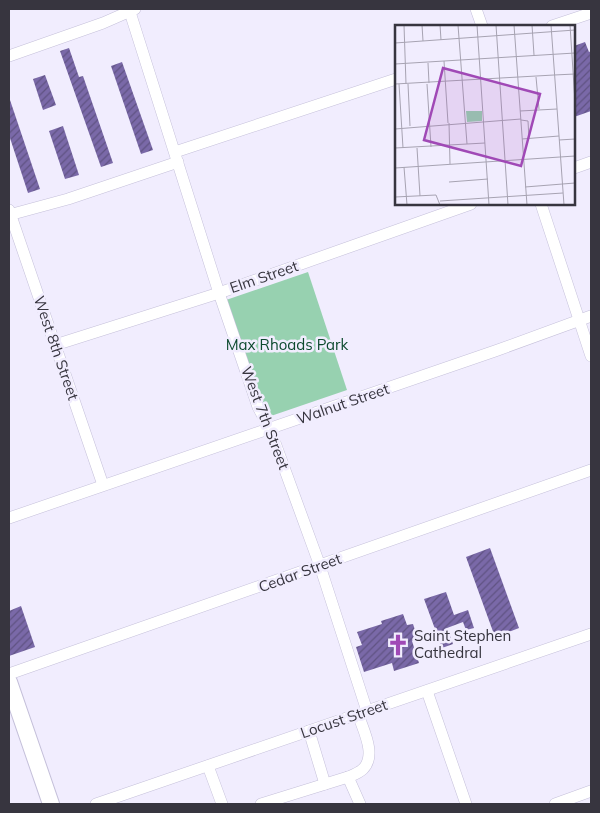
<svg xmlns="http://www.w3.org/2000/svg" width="600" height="813" viewBox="0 0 600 813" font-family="Mulish,sans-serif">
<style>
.park{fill:#97d1b0}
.building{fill:url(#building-hatch)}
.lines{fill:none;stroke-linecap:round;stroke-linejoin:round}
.street-casing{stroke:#c5c0da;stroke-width:12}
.secondary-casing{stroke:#c5c0da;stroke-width:18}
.street{stroke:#fff;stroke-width:11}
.secondary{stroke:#fff;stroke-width:16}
.labels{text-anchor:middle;stroke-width:5;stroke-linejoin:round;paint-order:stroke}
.street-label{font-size:15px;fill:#37353f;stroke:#f1edfe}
.park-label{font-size:15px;fill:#0c492e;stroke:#f1edfe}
.poi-label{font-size:15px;fill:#37353f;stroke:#f1edfe;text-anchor:start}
.inset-road{fill:none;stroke:#a7a3b2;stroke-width:1}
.view{fill:#a049b6;fill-opacity:0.15;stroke:#a049b6;stroke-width:2.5}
.inset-edge{fill:none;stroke:#37353f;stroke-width:2.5}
</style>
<defs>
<pattern id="building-hatch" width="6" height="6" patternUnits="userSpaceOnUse" patternTransform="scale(1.25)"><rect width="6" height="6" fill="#7a69a8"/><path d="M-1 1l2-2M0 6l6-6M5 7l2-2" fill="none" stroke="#605383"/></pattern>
</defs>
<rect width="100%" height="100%" fill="#f1edfe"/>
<!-- park -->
<polygon class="park" points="308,272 347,390 265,418 226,300"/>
<!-- building -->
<g class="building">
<polygon points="585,42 589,52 591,51 591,111 574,117 574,46"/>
<polygon points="69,48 79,77 83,76 113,163 101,167 60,51"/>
<polygon points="122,62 153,150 141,154 111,66"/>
<polygon points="45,75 56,105 43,110 33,79"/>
<polygon points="10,100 40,189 28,193 9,135"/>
<polygon points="63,126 79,175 65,179 49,131"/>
<polygon points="490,548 519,628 495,637 466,557"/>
<polygon points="446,592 454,615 468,610 474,628 466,630 463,622 447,628 453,644 442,648 424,599"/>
<polygon points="21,606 35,647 9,656 9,611"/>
<polygon points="403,614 407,625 413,624 418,639 412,641 419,663 394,671 392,663 364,672 356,647 362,645 357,632 382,624 381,621"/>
</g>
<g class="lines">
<!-- street casing -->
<g class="street-casing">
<g id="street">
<polyline points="129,9 219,293 258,407 270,429 320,566 367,711"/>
<polyline points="476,9 482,26"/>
<polyline points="552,26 591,13"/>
<polyline points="9,56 103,23 135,9"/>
<polyline points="175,152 396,79"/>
<polyline points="574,168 591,162"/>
<polyline points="541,204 591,356"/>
<polyline points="9,210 103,485"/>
<polyline points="9,215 68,199 178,162"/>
<polyline points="55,345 219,293 471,204"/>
<polyline points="9,518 495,351 591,316"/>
<polyline points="9,674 591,470"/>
<polyline points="427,691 466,804"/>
<polyline points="309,731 325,784"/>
<polyline points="208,766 222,804"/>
<polyline points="348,777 360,804"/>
<polyline points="96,804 591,634"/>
<path d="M261,804L348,777C353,775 359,773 363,769C377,755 363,730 358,714"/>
<polyline points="555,804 591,791"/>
</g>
</g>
<!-- secondary casing -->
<g class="secondary-casing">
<polyline id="secondary" points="9,682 51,804"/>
</g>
<!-- street -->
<use href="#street" class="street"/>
<!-- secondary -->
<use href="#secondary" class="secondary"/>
</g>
<!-- icons -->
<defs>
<g id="church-bare" transform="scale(1.725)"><path d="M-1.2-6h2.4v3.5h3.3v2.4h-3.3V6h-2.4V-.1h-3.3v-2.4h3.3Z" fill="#a049b6" stroke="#f1edfe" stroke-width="2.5" paint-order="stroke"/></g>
</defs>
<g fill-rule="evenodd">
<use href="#church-bare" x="398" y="645"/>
</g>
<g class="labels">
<!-- street labels -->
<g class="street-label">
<text transform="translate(264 277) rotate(-19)" y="5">Elm Street</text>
<text transform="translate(56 348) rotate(71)" y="5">West 8th Street</text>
<text transform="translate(343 404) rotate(-19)" y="5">Walnut Street</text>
<text transform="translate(265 418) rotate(69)" y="5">West 7th Street</text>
<text transform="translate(300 573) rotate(-20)" y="5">Cedar Street</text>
<text transform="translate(344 719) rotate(-19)" y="5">Locust Street</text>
</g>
<!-- park labels -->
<g class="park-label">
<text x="287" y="350">Max Rhoads Park</text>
</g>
<!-- poi labels -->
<g class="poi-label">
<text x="414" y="641">Saint Stephen<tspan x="414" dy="17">Cathedral</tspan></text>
</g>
</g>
<!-- overview -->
<g transform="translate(395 25)">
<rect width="180" height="180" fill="#f1edfe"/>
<path d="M71,86H87V96L72,97Z" fill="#97d1b0"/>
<path class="inset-road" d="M9,0L11,59M27,0L28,16M45,0L46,15M63,0L72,119M82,0L94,180M101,0L113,180M119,0L132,180M137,0L139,30M156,0L169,180M175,0L180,77M0,18L180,5M49,36L53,98M33,38L34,58M0,39L180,28M159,50L180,49M141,52L144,84M0,59L159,50M4,59L8,123M13,59L15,101M32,59L36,122M125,86L162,84M126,95L133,96L134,114M54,98L55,139M0,104L126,94M127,114L164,111M164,115L180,114M0,123L90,118M22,123L25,171M9,142L12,180M0,143L180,131M54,157L93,154M130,162L180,158M0,172L41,170L45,180M45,176L168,168"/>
<path class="view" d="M48,43L145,69L126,141L29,115Z"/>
<rect width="180" height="180" class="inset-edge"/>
</g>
<!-- border -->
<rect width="600" height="813" fill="none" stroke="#37353f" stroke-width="20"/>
</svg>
